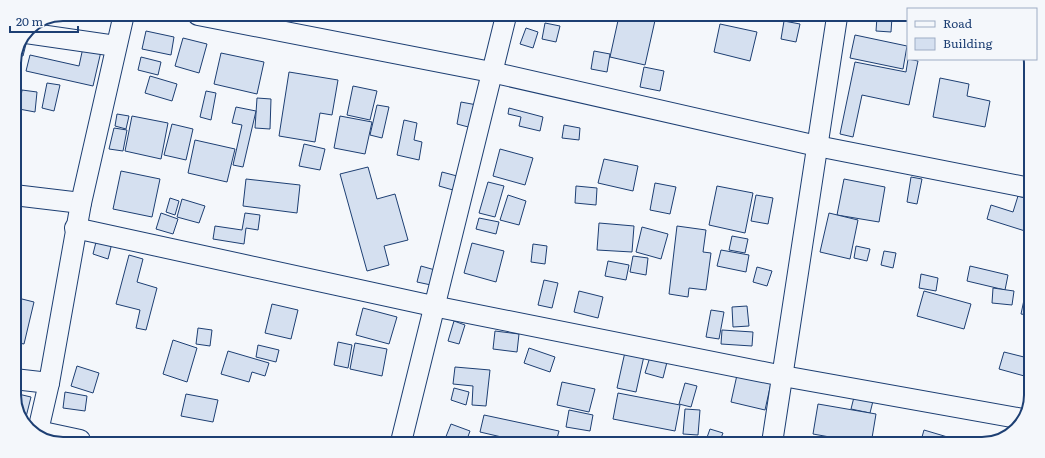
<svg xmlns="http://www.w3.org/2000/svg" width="1045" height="458" viewBox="0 0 1045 458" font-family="Literata,serif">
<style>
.building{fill:#d5e0f0;stroke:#1d3f73}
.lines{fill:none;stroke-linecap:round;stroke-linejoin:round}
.street-casing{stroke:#1d3f73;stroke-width:22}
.street{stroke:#f4f7fb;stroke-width:20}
.rim{fill:none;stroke:#1d3f73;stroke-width:2}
</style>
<rect width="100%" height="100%" fill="#f4f7fb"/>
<!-- building -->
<g class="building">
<polygon points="619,16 656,16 645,65 610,57"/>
<polygon points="877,17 892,17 891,32 876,31"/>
<polygon points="784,21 800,24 796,42 781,39"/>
<polygon points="545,23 560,26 556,42 542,39"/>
<polygon points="720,24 757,32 750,61 714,52"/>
<polygon points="526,28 538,32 533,48 520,44"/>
<polygon points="146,31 174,37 171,55 142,49"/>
<polygon points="855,35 907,46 903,69 850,58"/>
<polygon points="183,38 207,44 199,73 175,66"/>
<polygon points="24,39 27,40 23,56 16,55"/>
<polygon points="84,43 102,47 93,86 26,71 30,55 79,66"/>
<polygon points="594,51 610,54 607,72 591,69"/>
<polygon points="221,53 264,62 257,94 214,84"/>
<polygon points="141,57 161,62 158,75 138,70"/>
<polygon points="908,59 918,61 909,105 862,95 853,137 840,134 855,62 906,72"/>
<polygon points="644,67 664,71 660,91 640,87"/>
<polygon points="289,72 338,80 332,115 320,113 315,142 279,136"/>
<polygon points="150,76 177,84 172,101 145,93"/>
<polygon points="940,78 969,84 967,96 990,101 985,127 933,117"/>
<polygon points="47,83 60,85 54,111 42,108"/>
<polygon points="353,86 377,91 370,120 347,115"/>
<polygon points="22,90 37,92 35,112 19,109"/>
<polygon points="206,91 216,93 211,120 200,117"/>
<polygon points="14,94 19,95 17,109 14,109"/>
<polygon points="257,98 271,99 270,129 255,128"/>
<polygon points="461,102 477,105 472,128 457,124"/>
<polygon points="377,105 389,107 382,138 370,135"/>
<polygon points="236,107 256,111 243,167 233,165 242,125 232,123"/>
<polygon points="509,108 543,117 540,131 519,126 521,117 508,114"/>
<polygon points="117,114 129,116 126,129 115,126"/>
<polygon points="132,116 168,123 161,159 125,151"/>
<polygon points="340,116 372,122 365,154 334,148"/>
<polygon points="404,120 417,123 414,140 422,142 419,160 397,155"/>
<polygon points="172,124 193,129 186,160 164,155"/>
<polygon points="564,125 580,128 579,140 562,138"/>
<polygon points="114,128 127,130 123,151 109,149"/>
<polygon points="195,140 235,149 227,182 188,173"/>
<polygon points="304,144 325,149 320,170 299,166"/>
<polygon points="500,149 533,158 525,185 493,176"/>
<polygon points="604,159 638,166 633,191 598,183"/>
<polygon points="368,167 377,199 395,194 408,240 384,246 389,265 367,271 340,174"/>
<polygon points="121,171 160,179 152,217 113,209"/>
<polygon points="442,172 457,176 453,190 439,186"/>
<polygon points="911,177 922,179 917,204 907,202"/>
<polygon points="246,179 300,185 297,213 243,206"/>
<polygon points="844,179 885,187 879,222 837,215"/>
<polygon points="488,182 504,186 495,217 479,213"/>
<polygon points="655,183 676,187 670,214 650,210"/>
<polygon points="576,186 597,188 596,205 575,203"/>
<polygon points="717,186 753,193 745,233 709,225"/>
<polygon points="508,195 526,201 519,225 500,220"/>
<polygon points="756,195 773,198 768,224 751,221"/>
<polygon points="1018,196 1029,199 1029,215 1025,231 987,219 991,205 1013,212"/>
<polygon points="170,198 179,201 175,215 166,212"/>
<polygon points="182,199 205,206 199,223 177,217"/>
<polygon points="161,213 178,219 173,234 156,229"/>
<polygon points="245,213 260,215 258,230 246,228 244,244 213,239 215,226 242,230"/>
<polygon points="829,213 858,220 850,259 820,252"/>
<polygon points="479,218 499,222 496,234 476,229"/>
<polygon points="599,223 634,226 632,252 597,250"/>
<polygon points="677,226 706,230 703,252 711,253 706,290 689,288 688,297 669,294"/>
<polygon points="642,227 668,234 661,259 636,252"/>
<polygon points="732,236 748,239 745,253 729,250"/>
<polygon points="97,238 112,243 108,259 93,254"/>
<polygon points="472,243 504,251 496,282 464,273"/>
<polygon points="533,244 547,246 545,264 531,262"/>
<polygon points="856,246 870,249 867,261 854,258"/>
<polygon points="721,250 749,255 746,272 717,266"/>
<polygon points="884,251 896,253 893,268 881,265"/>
<polygon points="129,255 143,259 137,282 157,288 146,330 136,328 140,310 116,304"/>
<polygon points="633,256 648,258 646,275 630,272"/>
<polygon points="608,261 629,265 626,280 605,276"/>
<polygon points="421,266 435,270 431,285 417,282"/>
<polygon points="970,266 1008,275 1005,290 967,281"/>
<polygon points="757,267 772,271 767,286 753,282"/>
<polygon points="921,274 938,278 936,291 919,288"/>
<polygon points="544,280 558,283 552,308 538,305"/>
<polygon points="993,288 1014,291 1012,305 992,303"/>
<polygon points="579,291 603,297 598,318 574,312"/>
<polygon points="924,291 971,304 964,329 917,316"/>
<polygon points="1025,295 1028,295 1028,315 1021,314"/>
<polygon points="14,297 34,302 24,344 14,342"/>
<polygon points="272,304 298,310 291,339 265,333"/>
<polygon points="747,306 749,326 733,327 732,307"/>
<polygon points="363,308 397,317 389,344 356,335"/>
<polygon points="711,310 724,312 719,339 706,337"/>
<polygon points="454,321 465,325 459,344 448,341"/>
<polygon points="198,328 212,330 210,346 196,344"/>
<polygon points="722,330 753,332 752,346 721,344"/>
<polygon points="495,331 519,334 517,352 493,349"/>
<polygon points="173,340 197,348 187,382 163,374"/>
<polygon points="338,342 352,345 348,368 334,365"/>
<polygon points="355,343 387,349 382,376 350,369"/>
<polygon points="258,345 279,350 276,362 256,357"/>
<polygon points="529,348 555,357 550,372 524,363"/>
<polygon points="228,351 269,363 265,376 252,372 249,382 221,374"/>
<polygon points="625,352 644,356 636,392 617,388"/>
<polygon points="1004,352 1028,358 1028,377 999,369"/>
<polygon points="650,357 667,362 663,378 645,373"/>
<polygon points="77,366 99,373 93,393 71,386"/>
<polygon points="455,367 490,370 486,406 472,405 473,386 453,384"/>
<polygon points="737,375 771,383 765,410 731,402"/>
<polygon points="562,382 595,389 589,412 557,405"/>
<polygon points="685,383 697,386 691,407 679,404"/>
<polygon points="454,388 469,392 466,405 451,400"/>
<polygon points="65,392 87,396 85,411 63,408"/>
<polygon points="14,393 31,397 24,425 14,399"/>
<polygon points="618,393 680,405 675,431 613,419"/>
<polygon points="186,394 218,400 213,422 181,416"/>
<polygon points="854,397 873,401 870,413 851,409"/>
<polygon points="818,404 876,414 871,444 840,443 841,439 813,434"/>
<polygon points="685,409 700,410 698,435 683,434"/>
<polygon points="569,410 593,415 590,431 566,427"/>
<polygon points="484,415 559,431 556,442 523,442 480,432"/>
<polygon points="451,424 470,431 466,442 452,442 445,439"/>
<polygon points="710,429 723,433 719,443 705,443"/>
<polygon points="924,430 971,444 920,444"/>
</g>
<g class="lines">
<!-- street casing -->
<g class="street-casing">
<g id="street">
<polyline points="198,15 491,72 817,146 1030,188"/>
<polyline points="26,33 116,46"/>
<polyline points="14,195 81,203"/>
<polyline points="75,228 433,306 783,376 1023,419"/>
<polyline points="14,379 49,383"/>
<polyline points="38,431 80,440"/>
<polyline points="37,435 49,383 81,203 124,14"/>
<polyline points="401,442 506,16"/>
<polyline points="772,443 837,17"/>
</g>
</g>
<!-- street -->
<use href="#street" class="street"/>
</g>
<!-- crop -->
<path d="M0 0H1045V458H0ZM63 21H982A42 42 0 0 1 1024 63V395A42 42 0 0 1 982 437H63A42 42 0 0 1 21 395V63A42 42 0 0 1 63 21Z" fill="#f4f7fb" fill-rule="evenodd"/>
<path class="rim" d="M63 21H982A42 42 0 0 1 1024 63V395A42 42 0 0 1 982 437H63A42 42 0 0 1 21 395V63A42 42 0 0 1 63 21Z"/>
<!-- legend -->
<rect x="907" y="8" width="130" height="52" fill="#f4f7fb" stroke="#9eadc5"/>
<rect x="915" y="21" width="20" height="6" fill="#f4f7fb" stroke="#9eadc5"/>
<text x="943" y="28" font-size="12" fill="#1d3f73">Road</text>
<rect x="915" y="38" width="20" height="12" fill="#d5e0f0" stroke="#9eadc5"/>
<text x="943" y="48" font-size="12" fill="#1d3f73">Building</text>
<!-- scale -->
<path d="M10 26v6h68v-6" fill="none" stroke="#1d3f73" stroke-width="2"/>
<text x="16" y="26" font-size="12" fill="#1d3f73" stroke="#f4f7fb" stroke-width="3" paint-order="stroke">20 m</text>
</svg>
